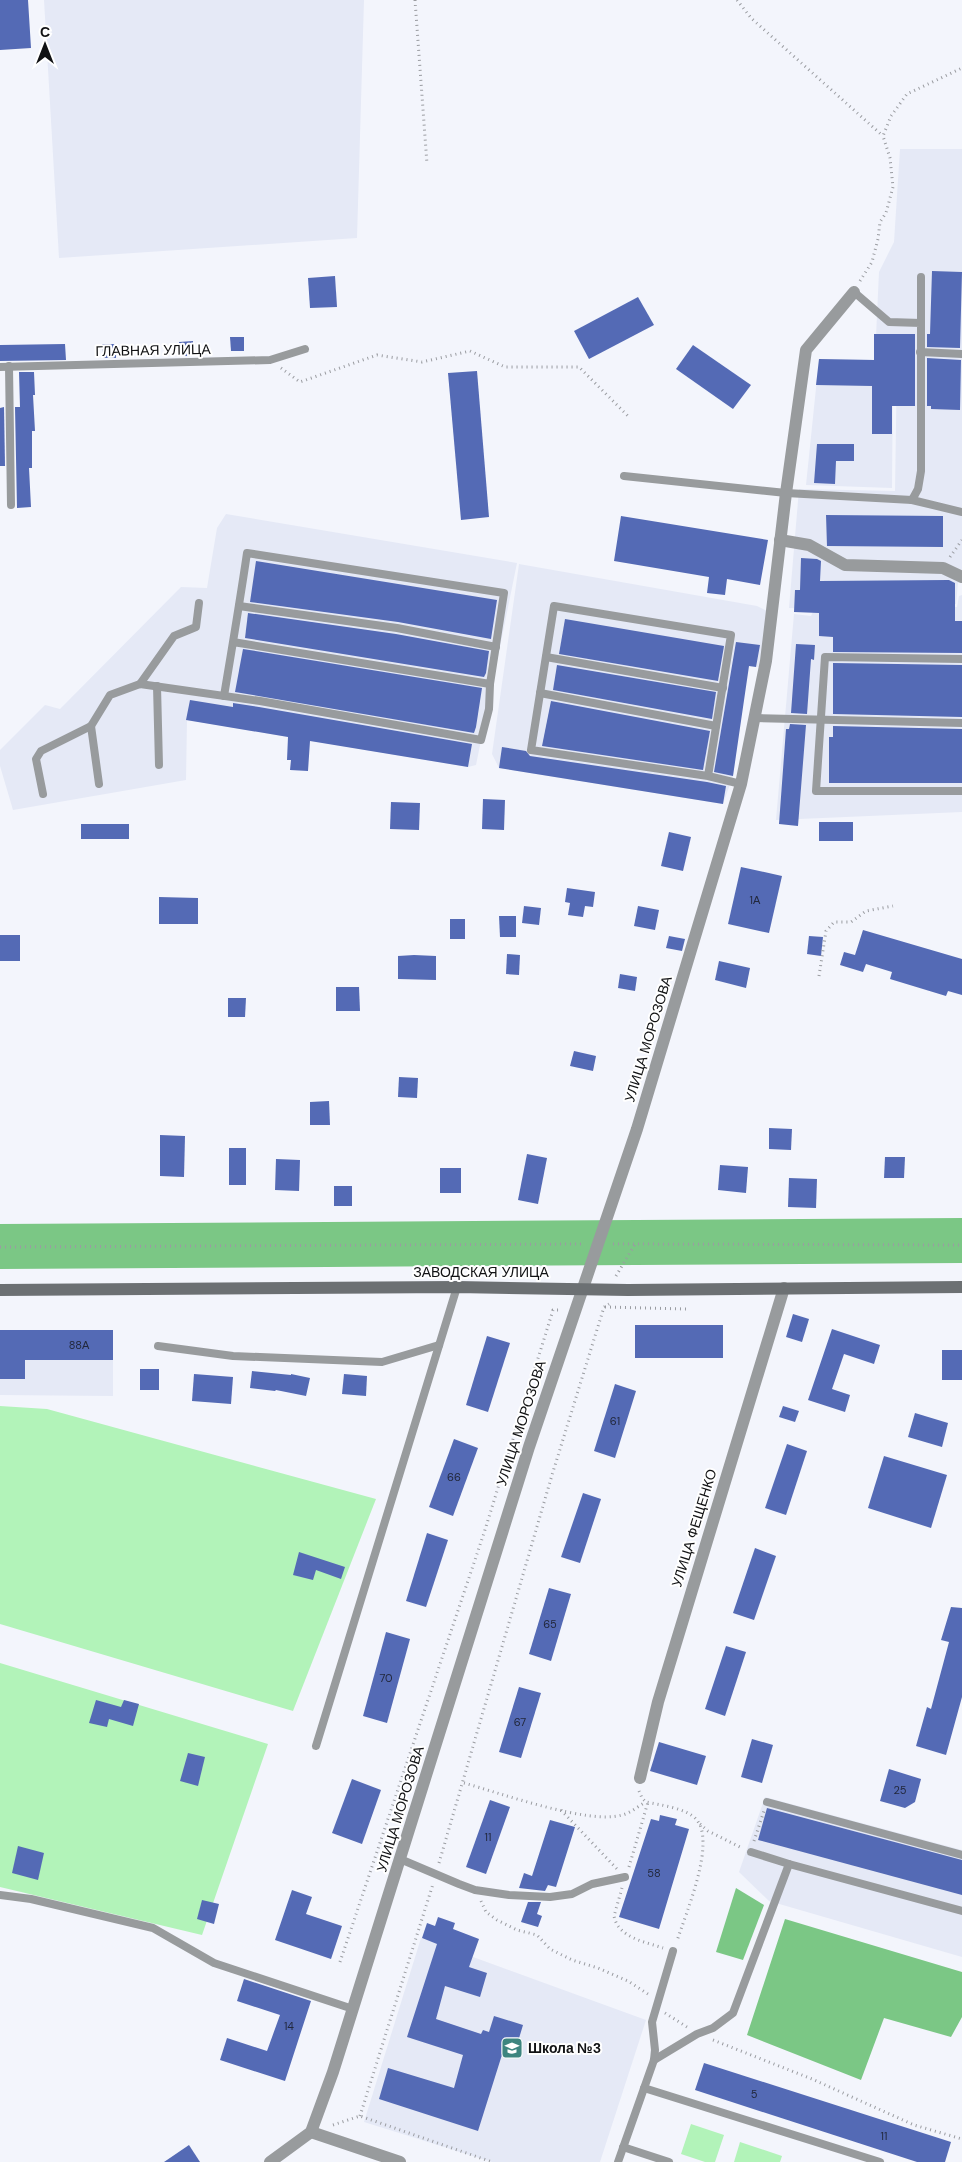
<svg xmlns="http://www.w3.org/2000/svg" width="962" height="2162" viewBox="0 0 962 2162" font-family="'DM Sans',sans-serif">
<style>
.built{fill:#e5e9f6}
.green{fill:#b2f3b9}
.forest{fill:#7bc785}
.building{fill:#546ab5}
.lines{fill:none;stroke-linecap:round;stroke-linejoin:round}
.path{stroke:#9a9ca1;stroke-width:3;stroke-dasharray:1 4;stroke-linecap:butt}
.lane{stroke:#989b9d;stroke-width:8}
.street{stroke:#989b9d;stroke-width:12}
.secondary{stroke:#6c7073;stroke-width:12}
.labels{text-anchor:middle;stroke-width:4;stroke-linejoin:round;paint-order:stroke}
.number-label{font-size:11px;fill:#22283c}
.street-label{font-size:14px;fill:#111214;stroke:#fff}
.poi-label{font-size:14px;font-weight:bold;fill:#111214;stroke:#fff;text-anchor:start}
</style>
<rect width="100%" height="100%" fill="#f3f5fc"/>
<!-- built -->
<g class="built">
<polygon points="44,0 364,0 357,238 59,258"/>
<polygon points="900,149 962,149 962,581 958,583 956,604 816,599 810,609 789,608 799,489 895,491 897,359 875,358 879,272 894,242"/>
<polygon points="819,359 893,360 892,488 806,485"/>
<polygon points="226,514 517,563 476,765 468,767 187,720 186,780 13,810 0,766 0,750 45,705 60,709 181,587 207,588 217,528"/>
<polygon points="519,564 757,606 767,611 760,667 748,666 733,776 723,804 499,768 492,754"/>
<polygon points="962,595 962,812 776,820 794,614 811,616 818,601 957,607 959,596"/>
<polygon points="0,1330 113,1330 113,1396 0,1395"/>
<polygon points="765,1797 962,1850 962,1957 769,1901 739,1872"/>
<polygon points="421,1938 646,2020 600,2162 492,2162 364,2122"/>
</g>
<!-- green -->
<g class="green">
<polygon points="0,1406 47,1409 376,1499 293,1711 0,1624"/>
<polygon points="0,1663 268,1744 202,1935 0,1887"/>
<polygon points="691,2124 724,2135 715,2162 705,2162 681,2154"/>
<polygon points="740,2142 782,2156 780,2162 734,2162"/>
</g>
<!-- forest -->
<g class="forest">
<polygon points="962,1218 962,1263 0,1269 0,1224"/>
<polygon points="736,1888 764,1905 743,1960 716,1952"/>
<polygon points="785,1919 962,1972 962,2017 951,2037 884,2018 861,2080 747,2035"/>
</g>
<!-- building -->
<g class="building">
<polygon points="0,0 28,0 31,48 0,50"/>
<polygon points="932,271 962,272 960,348 927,347 927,334 930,334"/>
<polygon points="335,276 337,307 310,308 308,278"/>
<polygon points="638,297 654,325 589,359 574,331"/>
<polygon points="874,334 915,334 915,406 892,406 892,434 872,434 872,386 816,385 819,359 874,360"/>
<polygon points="230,337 244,337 244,351 231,351"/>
<polygon points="193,341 193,356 179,356 179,342"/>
<polygon points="65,344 66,360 0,361 0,345"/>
<polygon points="102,344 116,344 116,358 103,358"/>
<polygon points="693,345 751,385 733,409 676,369"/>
<polygon points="927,358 961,360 960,410 931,409 931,406 927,406"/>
<polygon points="477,371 489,517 461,520 448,373"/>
<polygon points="19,372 34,372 35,395 33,395 35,431 32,431 32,468 29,468 31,507 17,508 15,407 20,407"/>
<polygon points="4,407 5,466 0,466 0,408"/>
<polygon points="817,444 854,444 854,461 836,461 835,484 814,483"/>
<polygon points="826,515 943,516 943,547 827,546"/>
<polygon points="621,516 768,540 760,585 727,579 725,595 707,593 709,577 614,561"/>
<polygon points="801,558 817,559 821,561 820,581 949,580 955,583 955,621 962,621 962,653 833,652 833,637 819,636 819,613 794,612 795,590 800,590"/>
<polygon points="256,561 497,600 491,639 398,622 250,602"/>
<polygon points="248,613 396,634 489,651 486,673 484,677 245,638"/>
<polygon points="565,619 724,646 718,681 559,654"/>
<polygon points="736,642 760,645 756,667 749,666 733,776 714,772"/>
<polygon points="796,644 815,645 814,660 811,659 807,714 791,713"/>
<polygon points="243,649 482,688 476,727 474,733 235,692"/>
<polygon points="833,663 962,665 962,717 833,714"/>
<polygon points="557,665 716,692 712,719 553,690"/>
<polygon points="190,700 233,707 233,703 259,707 472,744 468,767 310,741 308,771 290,770 291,760 287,760 288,737 186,720"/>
<polygon points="551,701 710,731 703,770 542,746"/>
<polygon points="790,724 806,725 798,826 779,824 786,729 789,729"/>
<polygon points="833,726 962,729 962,783 829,783 829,737 833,737"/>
<polygon points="502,747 526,751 530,756 707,782 726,786 723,804 499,768"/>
<polygon points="483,799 505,800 504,830 482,829"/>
<polygon points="391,802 420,803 419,830 390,829"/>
<rect x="819" y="822" width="34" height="19"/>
<rect x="81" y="824" width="48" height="15"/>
<polygon points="669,832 691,837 683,871 661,866"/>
<polygon points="741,867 782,876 769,933 728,924"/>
<polygon points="567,888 595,892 593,907 585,906 583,917 568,915 570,903 565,902"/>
<polygon points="159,897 198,898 198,924 159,924"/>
<polygon points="524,906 541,908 539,925 522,923"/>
<polygon points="638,906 659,910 655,930 634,926"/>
<polygon points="499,916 516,916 516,937 500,937"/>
<rect x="450" y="919" width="15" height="20"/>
<polygon points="863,930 962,959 962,995 948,991 946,996 890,979 892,972 866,964 863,972 840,965 844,952 855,955"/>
<rect x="0" y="935" width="20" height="26"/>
<polygon points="669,936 685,939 682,951 666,948"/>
<polygon points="809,936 823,937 821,956 807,954"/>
<polygon points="507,954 520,955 519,975 506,974"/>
<polygon points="414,955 436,956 436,980 398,979 398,956"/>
<polygon points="719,961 750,968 746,988 715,980"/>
<polygon points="620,974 637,977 635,991 618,988"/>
<polygon points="336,987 359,987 360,1011 336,1011"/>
<polygon points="228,998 246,998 245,1017 228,1017"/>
<polygon points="574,1051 596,1056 593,1071 570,1066"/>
<polygon points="399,1077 418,1078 417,1098 398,1097"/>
<polygon points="329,1101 330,1125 310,1125 310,1102"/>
<polygon points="769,1128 792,1129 791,1150 769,1149"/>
<polygon points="160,1135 185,1136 184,1177 160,1176"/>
<rect x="229" y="1148" width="17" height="37"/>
<polygon points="527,1154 547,1158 538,1204 518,1200"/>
<polygon points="885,1157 905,1157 904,1178 884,1178"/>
<polygon points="276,1159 300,1160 299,1191 275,1190"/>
<polygon points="720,1165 748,1167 746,1193 718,1190"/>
<rect x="440" y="1168" width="21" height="25"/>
<polygon points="789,1178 817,1179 816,1208 788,1207"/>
<rect x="334" y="1186" width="18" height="20"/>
<polygon points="793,1314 809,1319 802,1342 786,1337"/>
<rect x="635" y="1325" width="88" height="33"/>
<polygon points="832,1329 880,1345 874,1364 844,1354 832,1389 850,1395 845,1412 808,1400"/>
<polygon points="0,1330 113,1330 113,1360 25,1360 25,1379 0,1379"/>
<polygon points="487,1336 510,1343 488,1412 466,1405"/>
<rect x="942" y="1350" width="20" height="30"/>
<rect x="140" y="1369" width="19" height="21"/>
<polygon points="252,1371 291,1375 291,1374 310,1378 306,1396 276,1390 275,1391 250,1388"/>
<polygon points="194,1374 233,1377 231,1404 192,1401"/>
<polygon points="344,1374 367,1376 366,1396 342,1394"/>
<polygon points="615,1384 636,1391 615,1458 594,1451"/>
<polygon points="783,1406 799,1411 795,1422 779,1417"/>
<polygon points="915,1413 948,1423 942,1447 908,1437"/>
<polygon points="454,1439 478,1448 453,1516 429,1507"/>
<polygon points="787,1444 807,1451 786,1515 765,1508"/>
<polygon points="884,1456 947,1475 931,1528 868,1508"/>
<polygon points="583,1493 601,1499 580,1563 561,1557"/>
<polygon points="427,1533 448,1540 426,1607 406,1601"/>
<polygon points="755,1548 776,1556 754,1620 733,1613"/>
<polygon points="299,1552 345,1567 341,1579 316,1570 313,1580 293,1575"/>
<polygon points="549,1588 571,1594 551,1661 529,1654"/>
<polygon points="951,1607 962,1608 962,1697 946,1755 916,1746 927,1707 931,1709 949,1642 941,1640"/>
<polygon points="386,1632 410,1639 387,1723 363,1716"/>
<polygon points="726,1646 746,1652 725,1716 705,1709"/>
<polygon points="519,1687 541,1693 521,1758 499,1752"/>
<polygon points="96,1700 121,1707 124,1700 139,1704 133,1726 109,1719 107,1727 89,1723"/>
<polygon points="752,1739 773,1745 762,1783 741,1777"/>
<polygon points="659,1742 706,1756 697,1785 650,1771"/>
<polygon points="188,1753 205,1757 198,1786 180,1781"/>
<polygon points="889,1769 921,1779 915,1802 905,1808 880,1801"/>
<polygon points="352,1779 381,1790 362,1844 332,1833"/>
<polygon points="490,1800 510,1807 486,1874 466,1867"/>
<polygon points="767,1808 962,1860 962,1895 758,1840"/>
<polygon points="660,1815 677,1819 675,1825 689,1829 659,1929 619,1917 651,1819 659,1821"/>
<polygon points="550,1820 575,1827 556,1887 548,1885 545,1891 519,1888 524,1873 532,1876"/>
<polygon points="18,1846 44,1853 38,1880 12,1873"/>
<polygon points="292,1890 312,1897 306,1914 342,1926 331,1959 275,1940"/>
<polygon points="202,1900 219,1904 214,1924 197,1919"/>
<polygon points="528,1902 541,1902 537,1914 542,1916 538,1927 521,1922"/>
<polygon points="438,1917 455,1923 453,1929 479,1939 469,1967 487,1973 480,1997 445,1986 436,2019 481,2034 483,2030 489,2032 494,2016 523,2025 517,2045 506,2042 478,2131 379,2099 388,2068 454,2088 463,2055 407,2037 437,1944 422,1938 427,1923 435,1926"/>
<polygon points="244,1979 311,2001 285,2081 220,2060 227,2038 267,2051 280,2015 237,2001"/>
<polygon points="704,2063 951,2142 945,2162 917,2162 695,2090"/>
<polygon points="189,2145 200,2162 164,2162"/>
</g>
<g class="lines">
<!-- path -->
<g class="path">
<polyline points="415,0 427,164"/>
<polyline points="737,0 751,18 883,136"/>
<polyline points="860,281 872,262 878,239 880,222 886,213 893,187 890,158 883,136 891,116 907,94 962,68"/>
<polyline points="281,368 300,382 377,355 422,362 470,351 505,367 579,367 628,416"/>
<polyline points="950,557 962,540"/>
<polyline points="819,976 826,931 834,922 851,922 866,911 893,906"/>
<polyline points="613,1244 962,1245"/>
<polyline points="0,1247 584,1244"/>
<polyline points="616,1276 635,1244"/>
<polyline points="605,1307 686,1309"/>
<path d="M464,1783C500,1793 589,1825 622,1815C631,1813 638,1806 646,1802"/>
<path d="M639,1791L642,1798L646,1802C660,1805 686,1808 696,1819C717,1842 685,1915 677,1941"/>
<polyline points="561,1810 617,1869"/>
<polyline points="700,1824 708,1831 742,1848"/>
<polyline points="754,1841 764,1811"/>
<polyline points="439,1863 552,1475 604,1307 609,1304"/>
<polyline points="629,1867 648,1802"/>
<path d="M622,1888L614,1916C618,1938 646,1942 663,1948"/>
<polyline points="481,1901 486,1912 497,1920 517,1930 537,1935 550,1949 572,1960 598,1968 628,1981 648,1994"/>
<polyline points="340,1962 484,1533 553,1310 561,1310"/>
<polyline points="665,2013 687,2027"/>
<polyline points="713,2040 812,2079 914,2125 962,2139"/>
<polyline points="360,2116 433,1884"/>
<polyline points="333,2125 360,2116 492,2162"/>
</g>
<!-- lane -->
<g class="lane">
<polyline points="921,277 921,323"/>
<polyline points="920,352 962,354"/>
<polyline points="9,366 11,505"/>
<polyline points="0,367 270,360 305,349"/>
<polyline points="624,476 786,493 912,500 918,489 921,471 921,323 889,322 854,292"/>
<polyline points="912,500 962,512"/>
<polyline points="239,606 397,628 496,647"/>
<polyline points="546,657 723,688"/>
<polyline points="962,659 825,657 816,791 962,791"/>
<polyline points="140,684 174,636 196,627 199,603"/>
<polyline points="157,686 159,765"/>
<polyline points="540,693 716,726"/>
<path d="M224,696C232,648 240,601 247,553L504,593L490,684L233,642"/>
<polyline points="755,718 962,723"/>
<polyline points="91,726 99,784"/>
<polyline points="708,776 731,635 554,606 531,750 708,776 741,784"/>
<polyline points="43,794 36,759 41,751 91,726 110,695 140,684 260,701 481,740 489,709 490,684"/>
<polyline points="158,1346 233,1356 382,1362 439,1345"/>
<polyline points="316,1746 457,1287"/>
<polyline points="767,1802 962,1855"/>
<polyline points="751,1852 789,1864"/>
<polyline points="400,1859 459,1884 475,1890 509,1895 550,1897 572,1894 592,1884 625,1877"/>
<polyline points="0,1895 31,1899 153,1928 214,1963 353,2009"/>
<polyline points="654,2060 697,2034 713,2028 733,2013 789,1864 962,1911"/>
<polyline points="644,2088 880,2162"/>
<polyline points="623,2147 669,2162"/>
<polyline points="618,2162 654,2060 655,2050 652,2022 673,1951"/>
</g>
<!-- street -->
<g class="street">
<polyline points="780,540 809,545 845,565 943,568 962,577"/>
<polyline points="640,1778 658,1702 784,1288"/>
<polyline points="311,2132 400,2162"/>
<polyline points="270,2162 311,2132 333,2072 529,1447 637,1129 741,784 766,661 786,493 806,350 854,292"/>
</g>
<!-- secondary -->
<polyline class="secondary" points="0,1290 457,1287 628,1290 962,1287"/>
</g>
<!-- icons -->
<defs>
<g id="school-square" transform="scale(1.125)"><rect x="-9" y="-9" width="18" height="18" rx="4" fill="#3d857f" stroke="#fff"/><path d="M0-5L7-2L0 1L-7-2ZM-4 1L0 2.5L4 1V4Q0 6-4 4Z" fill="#fff"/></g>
</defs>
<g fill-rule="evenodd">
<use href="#school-square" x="512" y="2048"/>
</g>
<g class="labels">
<!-- number labels -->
<g class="number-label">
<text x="755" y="904">1А</text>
<text x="79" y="1349">88А</text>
<text x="615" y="1425">61</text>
<text x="454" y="1481">66</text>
<text x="550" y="1628">65</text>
<text x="386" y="1682">70</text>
<text x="520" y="1726">67</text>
<text x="900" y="1794">25</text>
<text x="488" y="1841">11</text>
<text x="654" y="1877">58</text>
<text x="289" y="2030">14</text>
<text x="754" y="2098">5</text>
<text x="884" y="2140">11</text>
</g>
<!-- street labels -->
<g class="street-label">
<text transform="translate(153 350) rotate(-1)" y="5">ГЛАВНАЯ УЛИЦА</text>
<text transform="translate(648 1039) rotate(-73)" y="5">УЛИЦА МОРОЗОВА</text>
<text x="481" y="1277">ЗАВОДСКАЯ УЛИЦА</text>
<text transform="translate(521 1423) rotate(-72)" y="5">УЛИЦА МОРОЗОВА</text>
<text transform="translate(694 1528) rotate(-73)" y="5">УЛИЦА ФЕЩЕНКО</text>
<text transform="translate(400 1809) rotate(-73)" y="5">УЛИЦА МОРОЗОВА</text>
</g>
<!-- poi labels -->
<g class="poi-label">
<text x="528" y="2053">Школа №3</text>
</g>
</g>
<!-- north arrow -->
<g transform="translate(45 45)" stroke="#ffffff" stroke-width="4" paint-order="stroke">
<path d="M0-4L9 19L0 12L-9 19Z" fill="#111214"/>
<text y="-8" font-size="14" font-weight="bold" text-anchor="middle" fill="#111214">С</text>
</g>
</svg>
